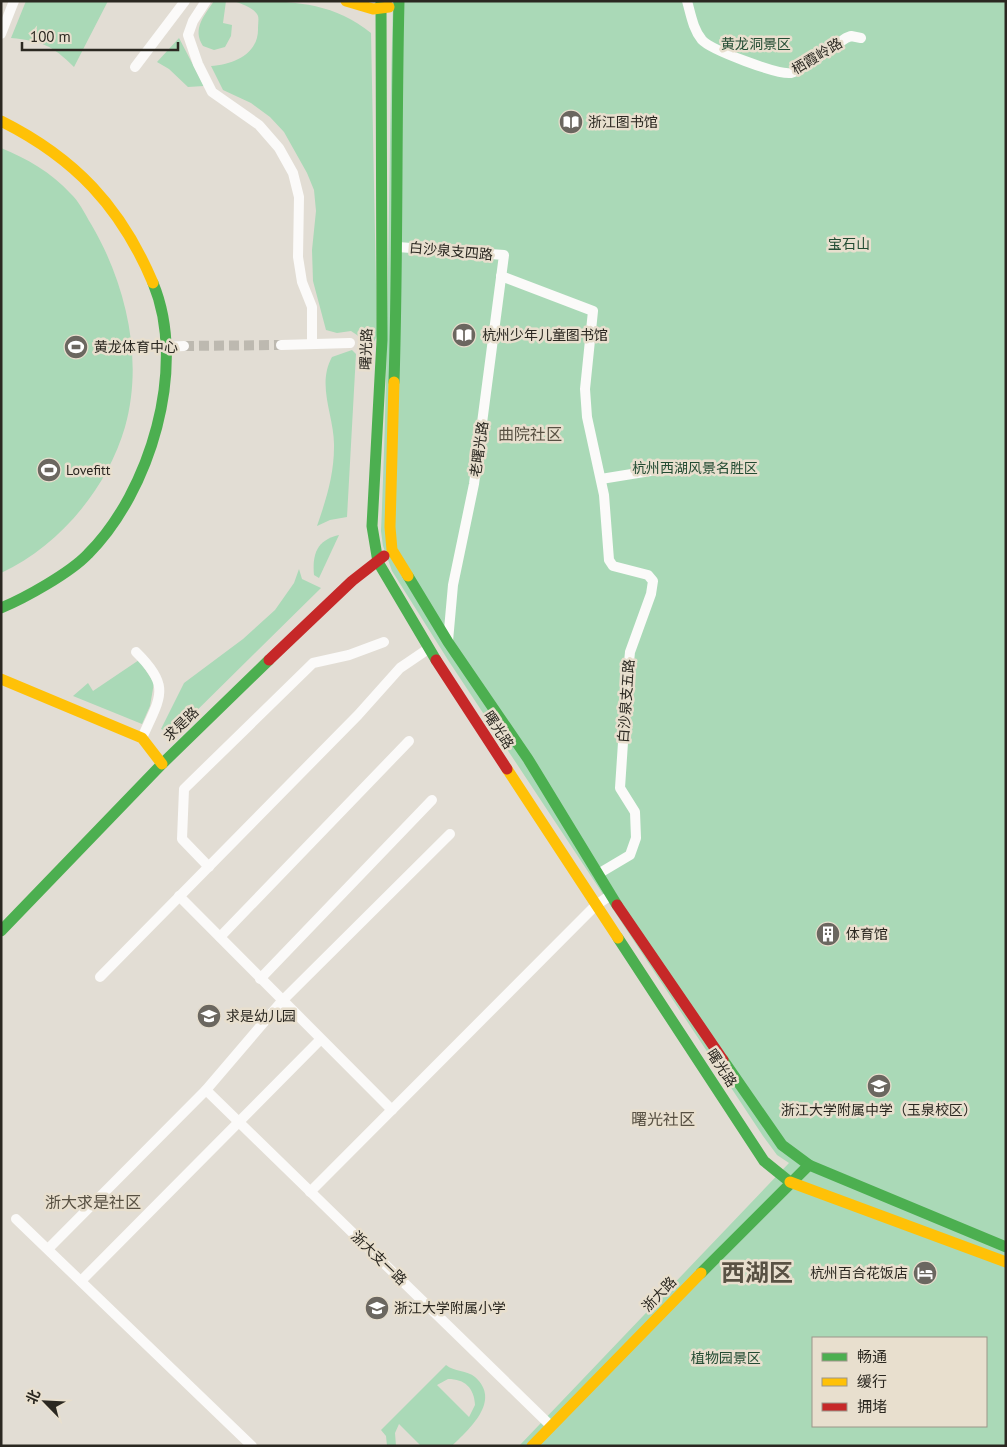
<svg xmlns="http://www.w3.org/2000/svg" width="1007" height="1447" viewBox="0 0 1007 1447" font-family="'PT Sans','Noto Sans SC',sans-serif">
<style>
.green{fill:#aad9b7;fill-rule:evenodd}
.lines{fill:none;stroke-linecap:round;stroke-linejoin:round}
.street-tunnel{stroke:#bdb9b0;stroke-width:10;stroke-dasharray:10 5;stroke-linecap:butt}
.street{stroke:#fbfaf9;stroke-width:10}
.fast{stroke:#4caf50;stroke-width:11}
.slow{stroke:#ffc107;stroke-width:11}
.jam{stroke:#c62828;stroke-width:11}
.labels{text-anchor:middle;stroke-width:5;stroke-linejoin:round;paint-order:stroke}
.park-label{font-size:14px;fill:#234c33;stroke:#e8dfce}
.street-label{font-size:14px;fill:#2b2821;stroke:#e8dfce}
.poi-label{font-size:14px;fill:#2b2821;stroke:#e8dfce;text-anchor:start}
.quarter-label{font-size:16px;fill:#585143;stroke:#e8dfce}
.town-label{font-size:24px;font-weight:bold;fill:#585143;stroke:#e8dfce}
</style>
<rect width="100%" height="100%" fill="#e2ddd4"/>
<!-- green -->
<g class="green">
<path d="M26,1H108L74,67C52,45 42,41 11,38Z"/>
<path d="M214,1H226L223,23L232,25L231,36L225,47L214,50L203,46C192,29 204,16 214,1Z"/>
<path d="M234,1C286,1 331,0 371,33L377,336L367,355L359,346L360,337L351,331L337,333L326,330L313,281L312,250L316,211L314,190L307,173L284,132L270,117L251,103L223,90L211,66C233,65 259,54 258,28C258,24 259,19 258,16C255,8 241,4 234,1Z"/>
<path d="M393,1H1006V1446H519L789,1163L777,1155L763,1136L448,660L392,571L383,546L381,531C389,354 388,178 393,1ZM813,1338H986V1426H813Z"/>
<polygon points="179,38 204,86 188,87 169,69 157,62"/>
<path d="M1,148C26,158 52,173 70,193C79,201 85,214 91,224C126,283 144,360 125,427C107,489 59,546 1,573Z"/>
<path d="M352,350L356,354L347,517L330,520L317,526C326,500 334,475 334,447C335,417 316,386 332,357Z"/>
<path d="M339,535L319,578L314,575C312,554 317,540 339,535Z"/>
<polygon points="299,569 302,579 321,588 173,734 161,729 184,683 243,639 275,610 294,583"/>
<polygon points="139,660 154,683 150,706 142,724 73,696 88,683 93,691"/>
<path d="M446,1365C454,1372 467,1370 475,1377C502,1401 469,1429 452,1446H421L399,1424L395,1433L396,1446H387L386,1436L381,1430ZM448,1379C465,1379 474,1388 475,1405L469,1417L437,1385Z"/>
</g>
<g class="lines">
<!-- street-tunnel -->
<polyline class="street-tunnel" points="184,346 281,345"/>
<!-- street -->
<g class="street">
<polyline points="206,1 193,21 188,35 198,64 212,92 259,125 279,148 293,173 299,197 298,257 302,282 312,307 312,344"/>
<path d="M687,1C691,15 693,29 702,40C711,50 778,75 791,73C802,71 834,46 846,38L851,36L861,38"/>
<polyline points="1,34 14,1"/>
<polyline points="135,67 185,1"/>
<polyline points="398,247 504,255 474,484 453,585 448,641"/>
<polyline points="501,276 593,311 585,389 587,417 604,495 609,560 613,566 648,575 653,581 651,594 630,652 627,682 620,788 635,812 636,838 630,855 598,874"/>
<polyline points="281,345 350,343"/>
<polyline points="167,347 184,346"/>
<polyline points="601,479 681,466"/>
<path d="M136,652C172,687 160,697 142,738"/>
<polyline points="209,867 182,839 184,789 313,663 349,655 384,642"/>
<polyline points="179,896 392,1110"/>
<polyline points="220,937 409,741"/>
<polyline points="100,977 358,715 400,668 428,649"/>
<polyline points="260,979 432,800"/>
<polyline points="206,1090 551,1426"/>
<polyline points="310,1192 596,905 611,895"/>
<polyline points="16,1219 252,1446"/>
<polyline points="48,1249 206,1090 282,1001 450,834"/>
<polyline points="81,1281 320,1040"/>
</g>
<!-- fast -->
<g class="fast">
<polyline points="381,1 382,340 372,526 378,562 436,660"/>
<path d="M394,382C398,255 396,128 399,1"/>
<polyline points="408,576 448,642 528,759 617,905"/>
<path d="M1,608C25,598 70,573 88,554C150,492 188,367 153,283"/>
<polyline points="1,931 162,764 269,660"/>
<polyline points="618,938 764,1161 790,1182"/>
<polyline points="723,1060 782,1145 809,1165 1006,1247"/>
<polyline points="701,1273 809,1165"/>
</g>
<!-- slow -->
<g class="slow">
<polyline points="346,1 373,9 389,7"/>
<path d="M1,121C75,158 121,207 153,283"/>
<polyline points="394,382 390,527 392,550 408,576"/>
<polyline points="1,679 142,738 162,764"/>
<polyline points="507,769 618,938"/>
<polyline points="790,1182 1006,1262"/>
<polyline points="532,1446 701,1273"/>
</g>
<!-- jam -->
<g class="jam">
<polyline points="269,660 352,581 384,556"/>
<polyline points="436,660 507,769"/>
<polyline points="617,905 723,1060"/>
</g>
</g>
<!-- icons -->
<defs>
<g id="library-disc" transform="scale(1.25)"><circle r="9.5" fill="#6b6760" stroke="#e8dfce"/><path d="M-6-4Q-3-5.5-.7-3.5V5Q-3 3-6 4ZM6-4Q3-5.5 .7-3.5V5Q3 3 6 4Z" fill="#fff"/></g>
<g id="stadium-disc" transform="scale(1.25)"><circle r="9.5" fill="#6b6760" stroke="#e8dfce"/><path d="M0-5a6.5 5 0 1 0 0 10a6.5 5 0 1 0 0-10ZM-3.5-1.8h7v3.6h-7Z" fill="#fff"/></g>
<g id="building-disc" transform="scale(1.25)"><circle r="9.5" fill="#6b6760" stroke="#e8dfce"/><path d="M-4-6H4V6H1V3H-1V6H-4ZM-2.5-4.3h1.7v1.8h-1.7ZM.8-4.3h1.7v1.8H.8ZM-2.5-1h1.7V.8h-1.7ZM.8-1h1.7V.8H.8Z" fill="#fff"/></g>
<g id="school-disc" transform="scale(1.25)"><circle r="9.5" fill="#6b6760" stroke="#e8dfce"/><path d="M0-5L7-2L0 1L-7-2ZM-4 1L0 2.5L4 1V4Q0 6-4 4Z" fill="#fff"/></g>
<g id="hotel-disc" transform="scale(1.25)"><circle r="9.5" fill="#6b6760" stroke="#e8dfce"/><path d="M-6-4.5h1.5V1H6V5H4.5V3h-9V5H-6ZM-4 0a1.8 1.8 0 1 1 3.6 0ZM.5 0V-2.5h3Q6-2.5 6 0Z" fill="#fff"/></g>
</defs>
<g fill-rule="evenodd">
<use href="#library-disc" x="571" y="122"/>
<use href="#library-disc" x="464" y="335"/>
<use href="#stadium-disc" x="76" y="347"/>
<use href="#stadium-disc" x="49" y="470"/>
<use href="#building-disc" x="828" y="934"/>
<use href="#school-disc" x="209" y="1016"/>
<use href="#school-disc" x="879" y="1086"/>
<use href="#hotel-disc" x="925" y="1273"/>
<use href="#school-disc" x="377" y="1308"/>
</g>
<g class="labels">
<!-- park labels -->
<g class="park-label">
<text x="756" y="49">黄龙洞景区</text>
<text x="849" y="249">宝石山</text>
<text x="695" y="473">杭州西湖风景名胜区</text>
<text x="726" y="1363">植物园景区</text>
</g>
<!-- street labels -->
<g class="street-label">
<text transform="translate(817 56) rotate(-31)" y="5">栖霞岭路</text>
<text transform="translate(451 251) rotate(5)" y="5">白沙泉支四路</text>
<text transform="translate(366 349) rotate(-88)" y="5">曙光路</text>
<text transform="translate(479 449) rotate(-82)" y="5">老曙光路</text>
<text transform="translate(626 701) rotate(-86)" y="5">白沙泉支五路</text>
<text transform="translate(181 724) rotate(-44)" y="5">求是路</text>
<text transform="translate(499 730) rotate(57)" y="5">曙光路</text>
<text transform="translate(722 1068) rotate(57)" y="5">曙光路</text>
<text transform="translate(379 1258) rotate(44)" y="5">浙大支一路</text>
<text transform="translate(659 1294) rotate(-46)" y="5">浙大路</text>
</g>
<!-- poi labels -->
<g class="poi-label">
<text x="588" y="127">浙江图书馆</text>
<text x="482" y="340">杭州少年儿童图书馆</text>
<text x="94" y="352">黄龙体育中心</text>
<text x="66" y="475">Lovefitt</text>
<text x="846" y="939">体育馆</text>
<text x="226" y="1021">求是幼儿园</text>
<text x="879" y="1115" text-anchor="middle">浙江大学附属中学（玉泉校区）</text>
<text x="908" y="1278" text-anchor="end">杭州百合花饭店</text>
<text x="394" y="1313">浙江大学附属小学</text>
</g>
<!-- quarter labels -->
<g class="quarter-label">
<text x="530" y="440">曲院社区</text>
<text x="663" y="1125">曙光社区</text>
<text x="93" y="1208">浙大求是社区</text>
</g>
<!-- town labels -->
<g class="town-label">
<text x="757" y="1281">西湖区</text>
</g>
</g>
<!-- border -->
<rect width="1007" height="1447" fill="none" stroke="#2b2821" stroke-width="5"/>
<!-- legend -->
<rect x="812" y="1337" width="175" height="90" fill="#e8dfce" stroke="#9c9689"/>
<rect x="822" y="1353" width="25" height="8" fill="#4caf50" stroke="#9c9689"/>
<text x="857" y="1362" font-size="15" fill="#2b2821">畅通</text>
<rect x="822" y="1378" width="25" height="8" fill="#ffc107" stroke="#9c9689"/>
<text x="857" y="1387" font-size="15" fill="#2b2821">缓行</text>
<rect x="822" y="1403" width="25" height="8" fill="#c62828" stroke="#9c9689"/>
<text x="857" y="1412" font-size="15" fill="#2b2821">拥堵</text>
<!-- north arrow -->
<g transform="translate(45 1402) rotate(294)" stroke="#e8dfce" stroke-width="4" paint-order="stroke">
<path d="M0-4L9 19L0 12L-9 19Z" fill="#2b2821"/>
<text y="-8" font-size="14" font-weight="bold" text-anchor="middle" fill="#2b2821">北</text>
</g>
<!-- scale -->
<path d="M22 42v8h156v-8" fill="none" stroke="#2b2821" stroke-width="2.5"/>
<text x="30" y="42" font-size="15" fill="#2b2821" stroke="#e8dfce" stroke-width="4" paint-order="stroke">100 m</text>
</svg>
